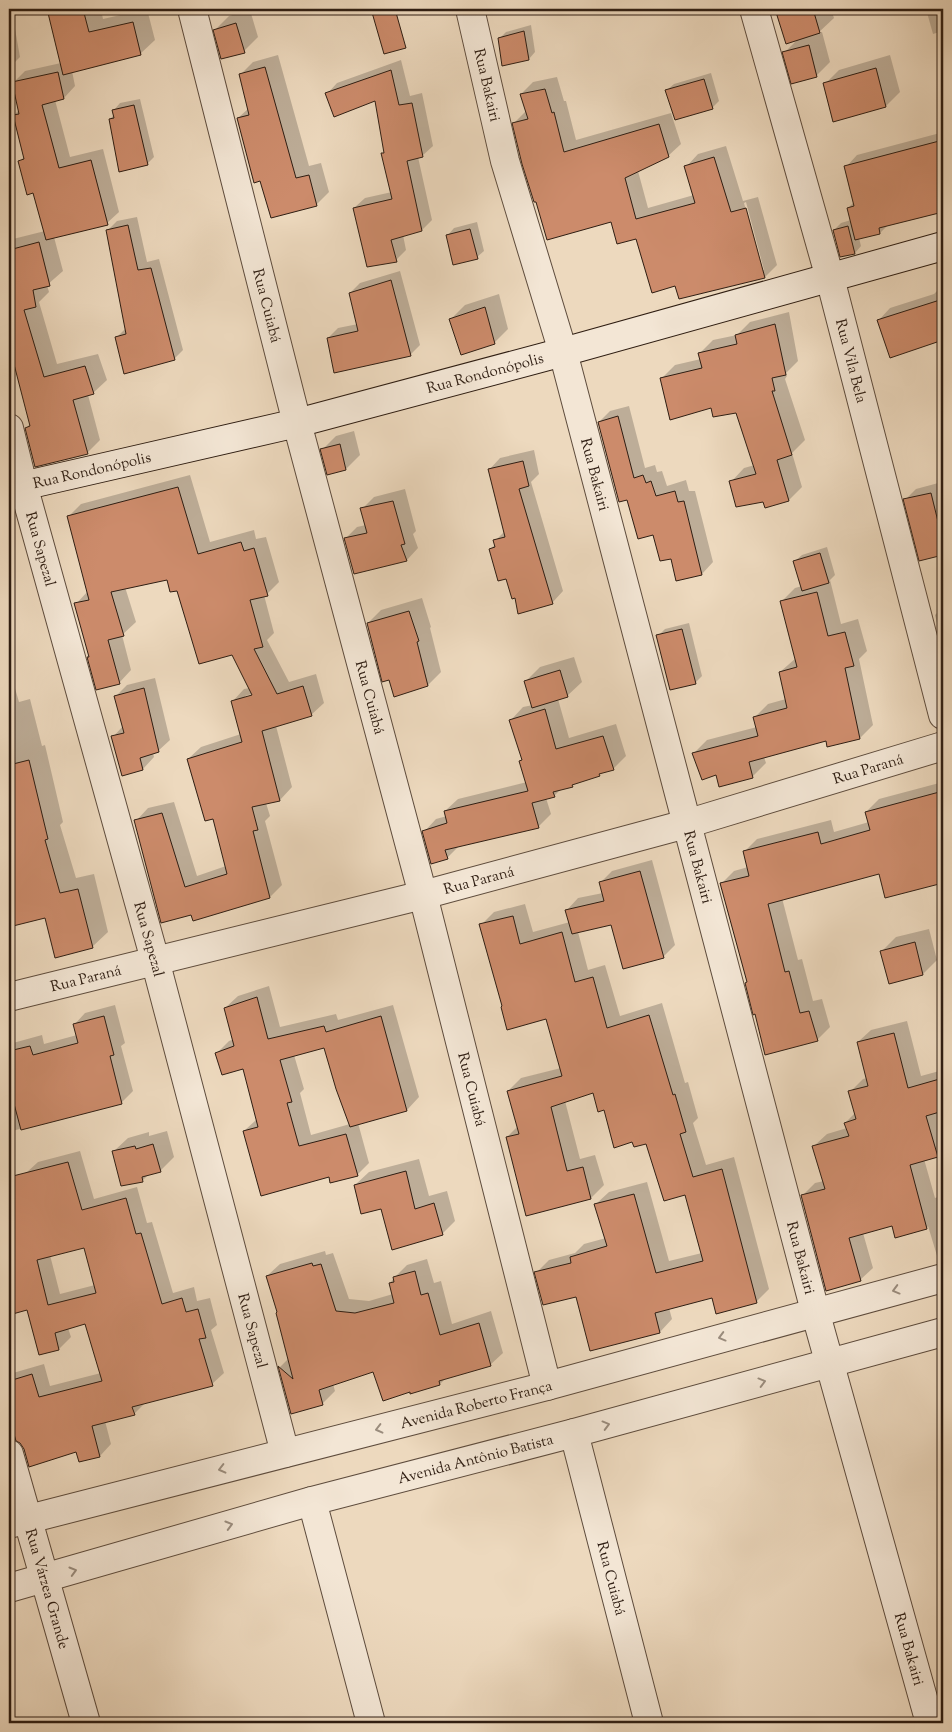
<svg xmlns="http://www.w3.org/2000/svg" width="952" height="1732" viewBox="0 0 952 1732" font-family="'Sorts Mill Goudy',serif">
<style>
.shadow{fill:#0003;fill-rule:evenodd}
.building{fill:#cc8b6b;stroke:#2e1d12;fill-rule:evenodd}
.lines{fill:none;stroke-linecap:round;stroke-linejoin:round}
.street-casing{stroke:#5e4c3d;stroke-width:30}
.secondary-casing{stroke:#2e1d12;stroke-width:30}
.street{stroke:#f3e6d5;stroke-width:28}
.secondary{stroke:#f3e6d5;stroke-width:28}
.oneway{stroke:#9a8c7d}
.labels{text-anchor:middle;stroke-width:4.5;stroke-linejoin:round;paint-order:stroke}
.street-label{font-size:15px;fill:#2e1d12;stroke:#f3e6d5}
</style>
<rect width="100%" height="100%" fill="#edd9be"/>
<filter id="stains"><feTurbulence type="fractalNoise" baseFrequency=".004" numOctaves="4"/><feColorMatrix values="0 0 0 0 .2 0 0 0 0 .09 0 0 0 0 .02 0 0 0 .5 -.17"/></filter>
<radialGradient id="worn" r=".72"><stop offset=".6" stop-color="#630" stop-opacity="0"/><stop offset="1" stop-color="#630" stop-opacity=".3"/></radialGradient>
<!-- shadow -->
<g class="shadow">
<polygon points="54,9 101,9 103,19 147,9 155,40 140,54 72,71 75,86 64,98 55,100 70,157 103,149 119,212 107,223 54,237 63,271 47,285 49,292 39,302 57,364 98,354 107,380 93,393 88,395 100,440 87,453 26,428 31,423 9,339 9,240 45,231 34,192 20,161 25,156 14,115 19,110 14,82 25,71 61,63 50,14"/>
<polygon points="780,9 831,9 834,18 818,33 822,32 830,62 816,76 784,53 798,39 777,12"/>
<polygon points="926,9 943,9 943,31 933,34"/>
<polygon points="250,10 258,37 244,51 215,30 229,16"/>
<polygon points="531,25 535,52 529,59 499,39 506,32"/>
<polygon points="15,29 20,57 9,68 9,30"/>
<polygon points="278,55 309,166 321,163 329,192 316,205 261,180 238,118 249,108 240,75 253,62"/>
<polygon points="890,55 900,92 886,106 834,120 825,84 839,70"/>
<polygon points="401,60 410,96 422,93 433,146 422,156 418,157 432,220 422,230 403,235 406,250 396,260 354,208 365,198 392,192 383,154 385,152 376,100 327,94 337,83"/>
<polygon points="711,73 719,101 712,108 667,90 674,84"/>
<path d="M557,77L564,101H566L576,140L671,113L681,144L668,156L638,171L648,208L694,195L686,167L698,154L726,146L743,201L758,197L777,265L765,277L679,298L676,285L637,237L612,221L514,123L526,111L521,94L533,82ZM746,202L764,270H762L744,203Z"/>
<polygon points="140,99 154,157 147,164 110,119 114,115 114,110 120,103"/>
<polygon points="943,120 943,210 889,224 880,233 859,238 861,246 855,253 834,230 841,223 851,220 848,208 854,202 846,167 857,155 940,133 938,124"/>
<polygon points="137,217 147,262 159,259 183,350 174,359 116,338 126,328 108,230 117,221"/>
<polygon points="477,222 484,251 477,257 448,235 454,228"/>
<polygon points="400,271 420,345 410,355 328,338 338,328 358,324 350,293 360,283"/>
<polygon points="943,285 943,339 891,356 879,320 890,308 934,294"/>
<polygon points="499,294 508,329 494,343 451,319 465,305"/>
<polygon points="789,312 798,361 786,373 787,376 785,379 805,440 792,453 802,487 789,500 764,500 731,482 744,468 755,465 737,412 712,407 661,379 675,365 701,359 700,353 713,340 737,335 750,322"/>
<polygon points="629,406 645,468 655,465 657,472 662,471 667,486 686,480 689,491 695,491 713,562 702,574 672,557 628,498 599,422 610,411"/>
<polygon points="354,431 360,455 346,469 322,450 336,436"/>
<polygon points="534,450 539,474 531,482 563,591 552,603 515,596 507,577 490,549 496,544 495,541 505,531 489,470 500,458"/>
<path d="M190,475L210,542L254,530L256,539L266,537L279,582L267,594L264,595L274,633L267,640L289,682L316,674L324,703L311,715L276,726L292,787L280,800L266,803L270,816L265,821L282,885L270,897L194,920L136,821L148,808L174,802L197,876L226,866L214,818L188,759L201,747L241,734L232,702L244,689L250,688L233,654L168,578L125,587L136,622L122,635L131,670L119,683L88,657L90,656L76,604L88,591L68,517L81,504ZM258,692V694L245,698V696Z"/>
<polygon points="942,482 943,554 920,559 905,500 916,489"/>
<polygon points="405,489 416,531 413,534 418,548 407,560 345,539 357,527 366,525 362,509 374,497"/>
<polygon points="827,547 835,575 830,580 841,624 858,619 867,651 859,659 873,725 860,738 828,745 826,740 764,757 766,763 752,777 717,773 694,753 707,740 757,727 755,717 768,704 786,699 780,672 796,658 782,601 795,588 802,586 795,561 802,555"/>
<polygon points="422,598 431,627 430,628 441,672 428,685 395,695 368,623 381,610"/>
<polygon points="943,607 943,643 942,644 935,615"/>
<polygon points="689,623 702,676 695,683 658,636 665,629"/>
<polygon points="574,657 582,682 567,696 558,699 569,738 616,724 626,756 613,769 562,788 554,796 546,798 551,814 538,827 459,846 447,858 424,832 436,819 447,816 445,811 458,799 527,782 521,761 523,759 511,720 523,707 533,705 526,681 540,667"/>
<polygon points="9,668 19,702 30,699 42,746 45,745 63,822 60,825 76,878 94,874 108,932 92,947 45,917 9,926"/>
<polygon points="155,678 170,740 158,751 153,753 154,757 143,769 113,737 123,726 116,696 127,685"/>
<polygon points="943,782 943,873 880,873 782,898 798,960 802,959 813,1001 822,999 830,1027 817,1040 748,981 721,884 734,871 748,867 744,852 757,839 831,820 834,832 869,822 866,812 879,799"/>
<polygon points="652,860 675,945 663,957 612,923 578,932 588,970 605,965 620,1016 662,1003 685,1083 688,1082 698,1118 693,1123 706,1165 734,1157 769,1289 756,1302 712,1296 669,1308 672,1319 660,1332 577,1295 536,1273 549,1260 575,1253 584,1244 606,1238 596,1204 609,1192 647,1182 669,1261 702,1253 686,1193 647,1142 633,1140 604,1109 594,1091 565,1101 580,1159 595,1155 604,1185 591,1198 527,1215 507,1137 518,1126 508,1091 521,1078 561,1068 547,1018 481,925 494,912 525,904 533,932 570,922 567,910 578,898 603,893 600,883 612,871"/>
<polygon points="929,929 937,960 923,974 882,951 896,937"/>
<path d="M269,986L280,1027L336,1014L338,1020L393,1005L419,1097L407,1110L358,1123L369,1163L357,1175L330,1176L244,1131L257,1119L243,1067L217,1053L229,1041L234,1039L225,1008L238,996ZM325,1047L350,1124L311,1135L300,1093L304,1089L294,1055Z"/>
<polygon points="115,1005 125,1043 121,1046 133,1091 121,1103 12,1131 9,1116 9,1047 13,1043 42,1035 44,1044 77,1035 74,1025 85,1013"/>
<polygon points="907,1021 921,1076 943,1070 943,1154 924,1159 935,1198 943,1195 943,1258 938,1259 928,1226 927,1228 893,1225 863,1233 873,1268 860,1280 802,1196 815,1183 824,1181 814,1146 827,1134 847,1128 845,1123 856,1112 850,1092 863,1079 867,1078 858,1042 871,1030"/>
<polygon points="167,1131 174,1157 160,1171 149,1174 143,1180 113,1152 128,1138 149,1132 149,1136"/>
<path d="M80,1151L94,1199L137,1187L147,1223L152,1222L173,1293L194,1287L197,1301L210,1298L217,1325L211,1330L224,1373L212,1384L146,1402L134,1414L105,1421L111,1444L100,1456L77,1451L25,1449L21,1442L17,1440L9,1410V1377L13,1373L44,1364L50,1386L101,1373L86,1323L68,1328L71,1337L59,1349L40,1354L28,1309L9,1314V1193L30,1188L26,1173L38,1162ZM85,1246L95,1285L60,1294L50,1255Z"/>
<polygon points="419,1159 429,1196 447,1191 455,1221 442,1234 382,1208 355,1185 369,1172"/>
<polygon points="325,1251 326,1255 333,1253 349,1299 369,1301 393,1294 390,1283 394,1278 407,1265 427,1259 434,1283 441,1281 452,1324 491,1311 503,1353 490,1365 446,1378 440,1384 411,1392 374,1370 333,1384 335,1391 322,1404 292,1412 280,1367 289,1358 279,1312 267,1276 280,1264"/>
</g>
<!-- building -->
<g class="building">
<polygon points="66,9 83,9 89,32 133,22 141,55 63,75 48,13"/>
<polygon points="371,9 395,9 406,48 384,54"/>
<polygon points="775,9 813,9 820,33 786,44"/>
<polygon points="236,23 245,53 221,59 213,30"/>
<polygon points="524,31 529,60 502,66 498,38"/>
<polygon points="809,45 817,77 791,84 782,52"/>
<polygon points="265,67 296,178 309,175 317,206 271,218 260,181 254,183 237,118 249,115 239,74"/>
<polygon points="876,68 886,107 833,122 823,83"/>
<polygon points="391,70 399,105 412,103 423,157 407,161 422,231 391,240 397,262 367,267 353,208 392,199 381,153 384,153 375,101 334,117 325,93"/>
<polygon points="58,72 64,99 42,105 59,168 91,160 108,225 46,240 33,193 27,195 18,161 24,159 13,115 19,114 12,82"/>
<polygon points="704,79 713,109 675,120 665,90"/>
<polygon points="545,89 552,113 554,112 564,152 659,124 669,157 625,178 636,219 695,203 684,166 714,157 731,212 746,208 765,278 679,299 675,286 652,293 636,239 617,244 611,222 547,240 536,202 534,202 522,164 512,123 528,119 520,94"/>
<polygon points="134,105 148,165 119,172 109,119 114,118 112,110"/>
<polygon points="943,140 943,212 879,228 880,234 855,240 847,208 854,206 844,166"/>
<polygon points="128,225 138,270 151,268 175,360 124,374 115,337 126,334 106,230"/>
<polygon points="848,226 855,254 840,257 833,230"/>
<polygon points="470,229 478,259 453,265 446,235"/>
<polygon points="39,242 50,286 33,290 36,307 24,310 44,377 85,366 94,394 73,400 88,454 35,467 25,428 30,426 9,345 9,250"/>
<polygon points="391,280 411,356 334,373 327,338 358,331 349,293"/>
<polygon points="943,299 943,340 890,358 877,320"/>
<polygon points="485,307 495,344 461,355 449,319"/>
<polygon points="775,324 786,375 772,378 775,391 772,391 792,455 777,460 789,501 765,508 763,502 736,507 729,481 756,474 736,413 713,417 711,408 670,420 660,378 702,368 698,353 737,344 735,335"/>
<polygon points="618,416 634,478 643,475 646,483 651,481 656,496 675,491 678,502 684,501 702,575 676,581 671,559 660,561 653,535 638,539 627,500 619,502 598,422"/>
<polygon points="340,444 346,470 327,475 320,449"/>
<polygon points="523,461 529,486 519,489 553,604 518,614 515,598 512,599 506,579 498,581 489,549 495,547 493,540 505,537 488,469"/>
<polygon points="178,487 198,554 241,542 244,551 254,548 268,596 250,600 263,647 254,649 277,694 303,686 312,716 262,731 280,801 252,807 258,830 253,831 270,898 193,921 191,915 161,923 134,820 162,813 185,887 227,874 213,819 205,821 187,759 242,742 231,701 252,695 232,655 199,664 177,591 170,592 167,580 111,592 124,636 108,640 120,684 96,690 87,657 89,657 74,603 89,600 67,516"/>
<polygon points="931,493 943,542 943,555 919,561 903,499"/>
<polygon points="393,501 405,544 401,545 407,561 354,574 344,538 367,533 360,508"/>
<polygon points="820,553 829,583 802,591 793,561"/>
<polygon points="817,592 828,636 845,632 854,666 845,668 860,739 827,747 826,741 749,762 753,778 719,787 716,775 702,780 692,753 758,736 753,717 787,708 779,672 797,667 780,601"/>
<polygon points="409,611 419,641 417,642 428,686 394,697 389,680 382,682 367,623"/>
<polygon points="682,629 696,684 670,690 656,635"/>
<polygon points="560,670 568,697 532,708 524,681"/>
<polygon points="144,688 159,752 140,758 143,770 122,776 111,736 124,733 114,696"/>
<polygon points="545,709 556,749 603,736 614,770 599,774 600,776 572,785 573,787 553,792 555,797 532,803 539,828 445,850 448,859 431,864 422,831 447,823 444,811 528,791 519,761 522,760 509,720"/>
<polygon points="29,760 48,839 45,840 60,893 78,889 93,948 55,958 45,918 9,927 9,765"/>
<polygon points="943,791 943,883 885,898 879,874 768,904 785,972 789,971 800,1013 809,1011 818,1041 765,1055 755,1014 753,1015 745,983 747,982 720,883 749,876 743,851 818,832 821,844 870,830 865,812"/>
<polygon points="640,871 664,958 623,969 611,925 572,934 565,910 604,901 599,882"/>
<polygon points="513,916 520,944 562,932 575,982 593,977 607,1028 649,1015 673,1095 675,1094 686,1132 680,1134 693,1177 722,1169 757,1303 716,1314 712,1298 655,1313 660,1333 590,1351 576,1297 543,1305 534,1272 571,1263 570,1257 607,1246 594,1204 634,1194 656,1273 703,1261 685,1195 664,1201 646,1144 634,1147 632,1142 614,1148 604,1110 598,1112 593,1093 551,1107 567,1171 583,1167 591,1199 526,1216 506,1137 519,1134 507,1091 562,1076 546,1019 507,1030 501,1007 502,1006 479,924"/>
<polygon points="915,942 923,975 889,984 880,951"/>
<polygon points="257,997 268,1039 324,1026 326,1032 381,1016 407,1111 350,1127 336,1089 324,1048 280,1060 292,1102 287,1103 299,1146 346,1134 358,1176 330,1183 329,1177 261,1196 243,1131 258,1127 243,1069 222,1075 215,1053 234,1046 224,1008"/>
<polygon points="104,1016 114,1055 110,1056 122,1104 21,1130 9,1085 9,1051 30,1046 33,1055 78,1043 73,1024"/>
<polygon points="894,1033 908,1088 943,1078 943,1111 926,1116 938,1157 910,1165 927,1229 895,1238 892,1226 849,1238 861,1281 826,1291 801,1195 825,1189 812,1146 849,1136 844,1123 856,1119 848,1091 868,1086 857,1042"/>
<polygon points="153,1144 161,1172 142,1177 143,1182 121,1186 112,1151 135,1146 136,1149"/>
<path d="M68,1162L82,1210L126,1198L136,1234L141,1233L162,1304L182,1298L186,1312L198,1309L206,1338L199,1339L213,1386L132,1407L135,1415L92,1426L100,1457L79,1462L76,1452L29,1467L24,1449L20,1443L16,1441L9,1417V1381L32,1374L39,1397L102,1381L85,1324L55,1333L59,1350L39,1355L27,1310L9,1315V1177ZM84,1248L96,1293L48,1305L37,1260Z"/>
<polygon points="406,1171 415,1209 434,1203 443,1235 392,1250 381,1209 361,1214 354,1185"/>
<polygon points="312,1263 313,1266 321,1264 336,1311 355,1313 394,1303 389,1283 394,1282 393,1277 415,1271 421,1295 428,1293 440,1335 479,1323 491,1366 439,1381 440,1385 410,1394 410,1392 383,1401 373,1372 319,1390 323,1405 291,1414 278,1366 293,1379 276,1313 277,1312 266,1276"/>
</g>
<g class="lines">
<!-- street casing -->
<g class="street-casing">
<g id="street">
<path id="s1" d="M192,9L297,423L423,895L547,1386"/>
<path id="s2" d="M470,9L505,161L563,352L815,1311L930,1723"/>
<path id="s3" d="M754,9L830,278L943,715"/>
<path id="s4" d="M9,428L23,485L155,960L285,1453"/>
<path id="s5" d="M9,997L423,895L686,824L943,746"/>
<path id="s6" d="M574,1433L649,1723"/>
<path id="s7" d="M9,1454L86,1723"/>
<polyline points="312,1501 371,1723"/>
<path id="s8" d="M9,1524L547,1386L943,1278"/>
<path id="s9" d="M9,1588L312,1501L574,1433L943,1332"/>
</g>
</g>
<!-- secondary casing -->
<g class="secondary-casing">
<g id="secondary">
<path id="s10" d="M9,489L297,423L563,352L943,246"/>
</g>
</g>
<!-- street -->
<use href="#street" class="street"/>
<!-- secondary -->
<use href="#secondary" class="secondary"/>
</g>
<!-- one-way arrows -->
<defs><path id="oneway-chevron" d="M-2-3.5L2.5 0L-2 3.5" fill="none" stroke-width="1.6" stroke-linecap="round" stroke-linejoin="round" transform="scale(1.25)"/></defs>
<g class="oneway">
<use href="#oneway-chevron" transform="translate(896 1290) rotate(165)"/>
<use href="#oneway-chevron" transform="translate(722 1337) rotate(165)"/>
<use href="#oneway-chevron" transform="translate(762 1382) rotate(-15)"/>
<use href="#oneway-chevron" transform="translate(606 1425) rotate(-15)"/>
<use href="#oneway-chevron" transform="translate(379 1429) rotate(166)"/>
<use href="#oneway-chevron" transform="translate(222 1469) rotate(166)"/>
<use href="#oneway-chevron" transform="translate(229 1525) rotate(-16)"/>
<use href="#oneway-chevron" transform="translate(73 1571) rotate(-16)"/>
</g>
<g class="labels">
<!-- street labels -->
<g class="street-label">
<text dy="5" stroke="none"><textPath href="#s2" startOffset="78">Rua Bakairi</textPath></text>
<text dy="5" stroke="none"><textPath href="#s1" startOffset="306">Rua Cuiabá</textPath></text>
<text dy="5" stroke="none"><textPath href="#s3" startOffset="365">Rua Vila Bela</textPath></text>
<text dy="5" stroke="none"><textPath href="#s10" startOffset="490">Rua Rondonópolis</textPath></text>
<text dy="5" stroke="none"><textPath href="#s10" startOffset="85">Rua Rondonópolis</textPath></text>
<text dy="5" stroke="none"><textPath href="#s2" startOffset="482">Rua Bakairi</textPath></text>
<text dy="5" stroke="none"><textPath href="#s4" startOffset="125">Rua Sapezal</textPath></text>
<text dy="5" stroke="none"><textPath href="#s1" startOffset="711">Rua Cuiabá</textPath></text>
<text dy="5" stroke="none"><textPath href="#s5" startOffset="889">Rua Paraná</textPath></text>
<text dy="5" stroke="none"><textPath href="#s2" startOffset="888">Rua Bakairi</textPath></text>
<text dy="5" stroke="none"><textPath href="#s5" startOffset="484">Rua Paraná</textPath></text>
<text dy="5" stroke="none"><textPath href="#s4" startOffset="530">Rua Sapezal</textPath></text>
<text dy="5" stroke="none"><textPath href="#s5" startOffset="79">Rua Paraná</textPath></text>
<text dy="5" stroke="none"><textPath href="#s1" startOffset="1116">Rua Cuiabá</textPath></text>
<text dy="5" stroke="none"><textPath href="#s2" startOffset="1292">Rua Bakairi</textPath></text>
<text dy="5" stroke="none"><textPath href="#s4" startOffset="935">Rua Sapezal</textPath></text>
<text dy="5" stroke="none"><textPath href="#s8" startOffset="482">Avenida Roberto França</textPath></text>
<text dy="5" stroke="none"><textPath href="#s9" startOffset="484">Avenida Antônio Batista</textPath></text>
<text dy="5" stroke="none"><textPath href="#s6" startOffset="150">Rua Cuiabá</textPath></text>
<text dy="5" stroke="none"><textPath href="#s7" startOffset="140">Rua Várzea Grande</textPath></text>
<text dy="5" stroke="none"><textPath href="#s2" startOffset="1698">Rua Bakairi</textPath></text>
</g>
</g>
<!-- margin -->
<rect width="952" height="1732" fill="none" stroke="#edd9be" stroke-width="30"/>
<rect x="10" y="10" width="932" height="1712" fill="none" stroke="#2e1d12" stroke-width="2.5"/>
<rect x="15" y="15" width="922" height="1702" fill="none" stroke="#2e1d12"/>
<rect width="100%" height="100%" filter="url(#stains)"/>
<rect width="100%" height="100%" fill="url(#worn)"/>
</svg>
